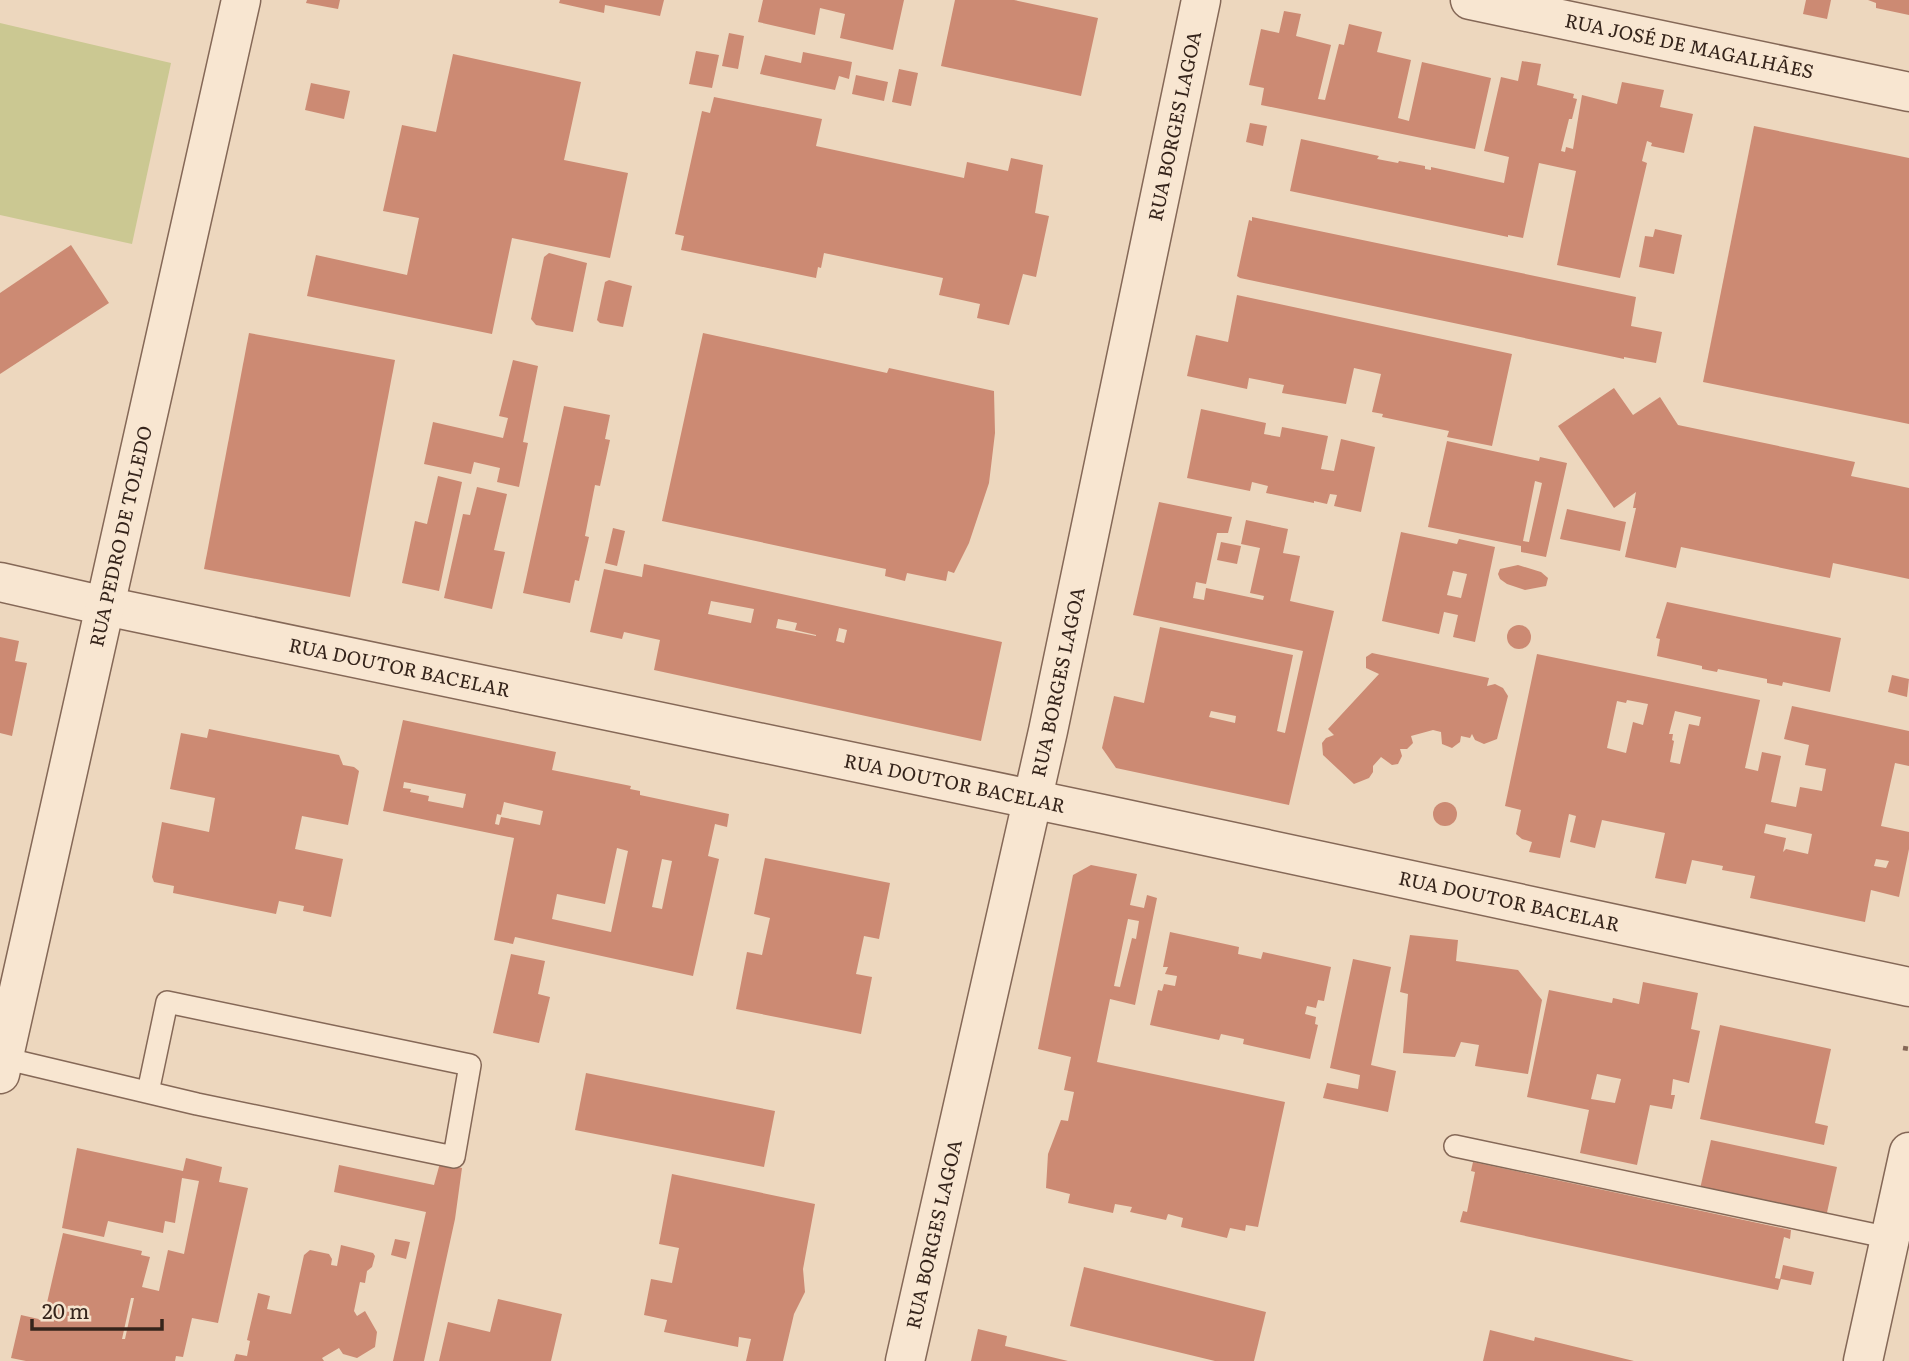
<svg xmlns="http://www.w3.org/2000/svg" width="1909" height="1361" viewBox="0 0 1909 1361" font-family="Literata,serif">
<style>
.green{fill:#cbc892}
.building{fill:#cc8a73;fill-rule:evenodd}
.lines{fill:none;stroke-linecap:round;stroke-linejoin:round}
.service-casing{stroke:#856857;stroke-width:24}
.minor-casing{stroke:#856857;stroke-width:41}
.tertiary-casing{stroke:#856857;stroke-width:41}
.path{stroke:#856857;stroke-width:4.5;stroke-dasharray:5 3.5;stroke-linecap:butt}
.service{stroke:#f8e6d1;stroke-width:21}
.minor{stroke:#f8e6d1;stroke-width:38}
.tertiary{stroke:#f8e6d1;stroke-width:38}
.labels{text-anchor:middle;stroke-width:6;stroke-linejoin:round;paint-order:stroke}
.street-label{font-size:19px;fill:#35241b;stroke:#f5e3cd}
</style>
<rect width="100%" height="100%" fill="#edd7be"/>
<!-- green -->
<polygon class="green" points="0,23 171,63 132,244 0,215"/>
<!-- building -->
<g class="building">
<polygon points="307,0 340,0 338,9 306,3"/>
<polygon points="560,0 664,0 660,16 605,5 604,13 559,3"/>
<polygon points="763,0 904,0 893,50 840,38 845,14 820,8 815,35 758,22"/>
<polygon points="955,0 1014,0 1098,18 1081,96 941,66"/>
<polygon points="1806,0 1831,0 1827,19 1803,14"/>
<polygon points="1868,0 1909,0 1909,15 1876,8 1876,3"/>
<polygon points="1284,11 1301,14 1296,36 1331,45 1318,99 1325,100 1339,44 1344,45 1349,24 1382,32 1377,52 1411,60 1398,118 1409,121 1422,62 1491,78 1475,149 1261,105 1264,88 1249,85 1261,29 1279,33"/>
<polygon points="729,33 744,36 738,69 722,66"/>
<polygon points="696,51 719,55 712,88 689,84"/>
<polygon points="803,52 852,62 849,79 839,76 835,90 760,74 765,55 801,63"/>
<polygon points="453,54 581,82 564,160 628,173 610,258 512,238 492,334 307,296 316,255 407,275 419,218 383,211 402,125 436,132"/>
<polygon points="1522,61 1541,64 1537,85 1574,94 1573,98 1577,99 1572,119 1569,119 1561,151 1565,152 1566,147 1573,149 1582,95 1617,104 1622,82 1664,90 1660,107 1693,114 1684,153 1651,146 1652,143 1647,141 1642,161 1647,163 1620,278 1557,265 1576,171 1539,163 1523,238 1508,235 1508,237 1290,191 1301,139 1379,156 1377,159 1398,163 1399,161 1425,166 1425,169 1431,170 1431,167 1504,183 1509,157 1484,151 1501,77 1518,81"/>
<polygon points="899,69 918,73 911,106 892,102"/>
<polygon points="856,75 888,82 884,101 852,94"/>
<polygon points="311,83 350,91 344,119 305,110"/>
<polygon points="714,97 822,119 816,146 964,178 967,162 1008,171 1011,158 1043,165 1035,213 1049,216 1036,277 1023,274 1009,325 977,318 980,304 939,295 943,278 824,253 821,268 818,267 816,278 681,250 684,236 675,234 702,111 710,113"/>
<polygon points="1250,123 1267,126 1263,146 1246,142"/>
<polygon points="1754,126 1909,158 1909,424 1703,382"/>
<polygon points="1252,217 1636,297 1631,326 1662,332 1656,363 1624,357 1624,359 1240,278 1237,276 1249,220 1252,221"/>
<polygon points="1655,229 1682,235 1674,274 1639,267 1645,236 1653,237"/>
<polygon points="71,245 109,303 0,374 0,293"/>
<polygon points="549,253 587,263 573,332 536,325 531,319 544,257"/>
<polygon points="609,280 632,286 623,327 600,323 597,320 605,282"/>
<polygon points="1237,295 1512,354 1492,446 1447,437 1449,431 1382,417 1383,414 1372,412 1381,374 1354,368 1346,404 1282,393 1284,385 1249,378 1247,389 1187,376 1196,335 1228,342"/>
<polygon points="249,333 395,360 350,597 204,569"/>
<polygon points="703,333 887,373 889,368 994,391 995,433 989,483 969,543 954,573 948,571 946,581 907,573 905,581 885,576 886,569 662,521"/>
<polygon points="513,360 538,366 523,442 528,443 519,487 497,482 500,468 474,462 471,474 424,464 433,422 503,438 508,418 499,416"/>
<polygon points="1614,388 1633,415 1660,397 1678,425 1855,462 1851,476 1909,488 1909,579 1833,563 1830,578 1681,547 1676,568 1625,557 1636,508 1633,508 1636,492 1614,508 1558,426"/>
<polygon points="564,406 610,415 605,439 610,440 600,486 595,485 585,536 589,537 579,581 575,580 570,603 523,593"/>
<polygon points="1201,409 1266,423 1264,434 1280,437 1282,427 1328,436 1321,469 1334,471 1341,439 1375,447 1361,512 1334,506 1337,495 1330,494 1327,504 1314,501 1314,503 1266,493 1268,486 1252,482 1250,491 1187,478"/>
<path d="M1447,441L1539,461L1540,457L1567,463L1546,557L1521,552V546L1428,527ZM1535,481L1542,483L1529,542L1523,541Z"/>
<polygon points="438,476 462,482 439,591 402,583 415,521 427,524"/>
<polygon points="477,487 507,494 494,550 505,552 492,609 444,598 463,514 470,515"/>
<path d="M1159,502L1232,517L1228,533H1217L1206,584L1196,582L1193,598L1204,600L1206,588L1263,600L1264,596L1250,593L1260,548L1241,544L1246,520L1288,529L1283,553L1300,556L1290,601L1334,611L1289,805L1116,768L1102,748L1114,696L1144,703L1160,627L1293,655L1277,731L1285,733L1303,651L1133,615ZM1211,711L1236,716L1235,723L1209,717Z"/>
<polygon points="1567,509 1626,522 1620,551 1560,539"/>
<polygon points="613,528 625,531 617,566 605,563"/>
<path d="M1401,532L1457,544L1459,539L1495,547L1475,642L1453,637L1458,615L1444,612L1439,634L1382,621ZM1453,571L1467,574L1461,598L1447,595Z"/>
<polygon points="1221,542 1241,546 1237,564 1217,560"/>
<path d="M644,564L1002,642L981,741L654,670L660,640L624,632L622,639L590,632L604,569L642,577ZM711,601L754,609L751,623L708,614ZM778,619L797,623L795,630L816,635V636L776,628ZM839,628L847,630L844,643L836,641Z"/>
<polygon points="1518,565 1541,572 1548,578 1546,586 1525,590 1507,584 1500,579 1498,574 1500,569"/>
<polygon points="1667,602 1841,638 1830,692 1783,682 1782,686 1767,683 1767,679 1718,669 1717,672 1702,669 1702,666 1657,656 1660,639 1656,638"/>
<circle cx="1519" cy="637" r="12"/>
<polygon points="0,637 19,641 15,661 27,663 12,736 0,733"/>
<polygon points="1372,653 1489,678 1487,686 1495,684 1503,688 1508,696 1497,739 1484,744 1475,740 1472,734 1470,738 1461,736 1460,742 1452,748 1442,744 1441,732 1433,730 1411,736 1413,743 1407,749 1400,749 1402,756 1398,764 1392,765 1381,757 1373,766 1373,772 1369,778 1354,784 1323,755 1322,743 1326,738 1334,735 1328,729 1379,674 1366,668 1366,657"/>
<path d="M1537,654L1760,700L1745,768L1758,771L1762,752L1781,756L1771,802L1796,807L1800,787L1822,791L1826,769L1805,765L1809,745L1784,739L1792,706L1909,731V766L1895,763L1881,826L1909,832V849L1899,897L1871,890L1865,922L1750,898L1755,876L1722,870L1723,866L1692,860L1686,884L1655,878L1665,833L1602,820L1595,848L1570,842L1576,816L1569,814L1560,858L1529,852L1532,842L1522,839L1516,834L1521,810L1505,806ZM1627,700L1648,704L1643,725L1633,722L1626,753L1607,748L1617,701L1626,703ZM1675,711L1701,717L1699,726L1689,724L1680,764L1670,762L1674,741L1672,740L1673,734H1669ZM1766,824L1812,834L1808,854L1786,849L1783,852L1786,838L1764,833ZM1876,859L1889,861L1886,868L1874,866Z"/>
<polygon points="1892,675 1909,679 1907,697 1888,692"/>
<path d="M403,720L556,752L552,770L631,786L630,789L640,791V795L729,814L727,827L715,824L708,856L719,859L693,976L515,937L513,944L494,940L514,838L383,811ZM404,782L466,794L463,808L428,801L429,796L410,792L411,789L403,788ZM504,802L543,811L540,825L501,817L499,825L495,824L497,814L501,815ZM617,848L628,851L611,932L552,919L557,894L605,904ZM662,859L672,861L662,909L652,907Z"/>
<polygon points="209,729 339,755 343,765 354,767 359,771 348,825 302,816 295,849 343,859 331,917 303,911 304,906 279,901 276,914 173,893 174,886 154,882 152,877 162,822 209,832 215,798 170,789 181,733 207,738"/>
<circle cx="1445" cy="814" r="12"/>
<polygon points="765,858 890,883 879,939 864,936 856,974 872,977 861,1034 736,1009 747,952 762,955 770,918 754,914"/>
<path d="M1091,865L1137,874L1130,905L1144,908L1147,895L1157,898L1135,1005L1110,999L1097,1062L1285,1102L1258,1227L1246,1225L1245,1231L1230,1228L1227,1238L1181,1227L1183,1218L1168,1214L1166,1220L1130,1212L1132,1207L1115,1204L1113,1213L1068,1203L1070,1194L1046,1188L1048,1154L1061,1120L1068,1121L1074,1092L1064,1090L1071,1057L1038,1049L1073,875ZM1128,919L1139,921L1136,939L1132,938L1120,987L1114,986Z"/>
<polygon points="1170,932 1239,947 1238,954 1261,959 1263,952 1331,967 1324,1001 1318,1000 1316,1008 1307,1006 1305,1014 1316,1017 1315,1024 1318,1025 1310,1059 1243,1044 1244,1039 1221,1034 1219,1040 1150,1025 1158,990 1162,991 1164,984 1175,986 1177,976 1165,974 1168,967 1163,967"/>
<polygon points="1410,935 1458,940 1456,961 1518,970 1542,1000 1528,1074 1475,1066 1479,1045 1461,1042 1455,1057 1403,1053 1408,994 1400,992"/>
<polygon points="511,954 545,961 538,994 550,997 539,1043 493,1033"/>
<polygon points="1353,959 1391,967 1371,1065 1396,1071 1388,1112 1323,1098 1327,1083 1358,1089 1360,1075 1330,1068"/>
<path d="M1643,982L1698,993L1691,1029L1700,1031L1689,1083L1673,1079L1671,1095H1675L1672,1109L1650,1105L1637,1165L1580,1153L1589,1110L1527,1097L1549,990L1612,1003L1613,998L1639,1004ZM1597,1074L1621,1079L1615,1103L1591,1099Z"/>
<polygon points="1720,1025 1831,1049 1815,1123 1828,1126 1824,1145 1700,1119"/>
<polygon points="586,1073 775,1111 764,1167 575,1130"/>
<polygon points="1711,1140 1837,1167 1826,1217 1700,1189"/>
<path d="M77,1148L183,1171L186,1158L222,1167L219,1182L248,1188L218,1323L192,1318L183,1357L176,1356L175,1361H26L11,1358L21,1315L43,1320L63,1233L142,1251L141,1255L150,1257L142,1287L159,1291L168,1250L184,1254L199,1181L182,1178L175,1223L165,1221L163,1233L108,1221L104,1237L62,1228ZM131,1298H134L125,1339H122Z"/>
<polygon points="1473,1162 1791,1230 1790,1239 1784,1237 1775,1278 1780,1279 1783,1265 1814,1272 1811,1285 1781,1279 1778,1290 1460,1222 1463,1211 1467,1212 1475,1172 1471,1171"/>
<polygon points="440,1163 462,1168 455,1219 424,1361 393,1361 426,1212 334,1192 339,1165 434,1185"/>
<polygon points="672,1174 815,1204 803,1269 805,1292 794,1314 783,1361 746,1361 751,1339 739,1337 738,1347 664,1332 667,1320 644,1315 651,1279 672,1283 679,1248 659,1244"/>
<polygon points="395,1239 410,1242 406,1259 391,1255"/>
<polygon points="341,1245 373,1253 375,1256 372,1267 367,1271 365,1283 360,1282 354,1311 357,1316 365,1311 377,1332 375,1347 357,1358 343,1354 339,1348 322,1358 324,1361 234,1361 236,1354 247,1356 250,1341 247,1340 258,1293 270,1296 267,1309 291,1314 304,1255 310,1250 329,1254 332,1259 331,1265 337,1266"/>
<polygon points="1084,1267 1266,1312 1254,1361 1215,1361 1070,1326"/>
<polygon points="498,1299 562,1314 551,1361 439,1361 448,1322 490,1332"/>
<polygon points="978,1329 1007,1336 1005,1346 1068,1361 971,1361"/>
<polygon points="1490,1330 1534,1341 1535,1337 1634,1361 1483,1361"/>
</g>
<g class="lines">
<!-- service casing -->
<g class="service-casing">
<g id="service">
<polyline points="3,1058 197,1104 454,1157 470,1065 167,1002 148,1092"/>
<polyline points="1455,1146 1890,1238"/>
</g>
</g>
<!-- minor casing -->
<g class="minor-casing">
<g id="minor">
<path id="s1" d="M1470,0L1909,92"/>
<path id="s2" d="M105,606L1103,814L1909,987"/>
<polyline points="1863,1361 1909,1152"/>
</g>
</g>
<!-- tertiary casing -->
<g class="tertiary-casing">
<g id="tertiary">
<polyline points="0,582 105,606"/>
<path id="s3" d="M0,1074L241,0"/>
<path id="s4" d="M905,1361L1048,731L1201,0"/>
</g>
</g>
<!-- path -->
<polyline class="path" points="1903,1048 1909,1049"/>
<!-- service -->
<use href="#service" class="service"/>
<!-- minor -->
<use href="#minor" class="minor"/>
<!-- tertiary -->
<use href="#tertiary" class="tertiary"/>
</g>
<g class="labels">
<!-- street labels -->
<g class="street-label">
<text dy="7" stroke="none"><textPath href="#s1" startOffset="224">RUA JOSÉ DE MAGALHÃES</textPath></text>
<text dy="7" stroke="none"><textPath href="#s4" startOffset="1264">RUA BORGES LAGOA</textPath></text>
<text dy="7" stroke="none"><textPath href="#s3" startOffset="551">RUA PEDRO DE TOLEDO</textPath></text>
<text dy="7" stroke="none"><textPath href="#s2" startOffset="301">RUA DOUTOR BACELAR</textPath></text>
<text dy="7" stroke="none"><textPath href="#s4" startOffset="696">RUA BORGES LAGOA</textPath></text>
<text dy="7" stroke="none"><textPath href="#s2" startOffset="868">RUA DOUTOR BACELAR</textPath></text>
<text dy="7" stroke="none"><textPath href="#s2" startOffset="1435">RUA DOUTOR BACELAR</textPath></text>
<text dy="7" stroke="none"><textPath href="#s4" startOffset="130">RUA BORGES LAGOA</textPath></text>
</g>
</g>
<!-- scale -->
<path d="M32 1319v10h130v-10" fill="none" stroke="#35241b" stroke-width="3.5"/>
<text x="42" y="1319" font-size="21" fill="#35241b" stroke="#f5e3cd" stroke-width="5" paint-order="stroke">20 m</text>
</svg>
